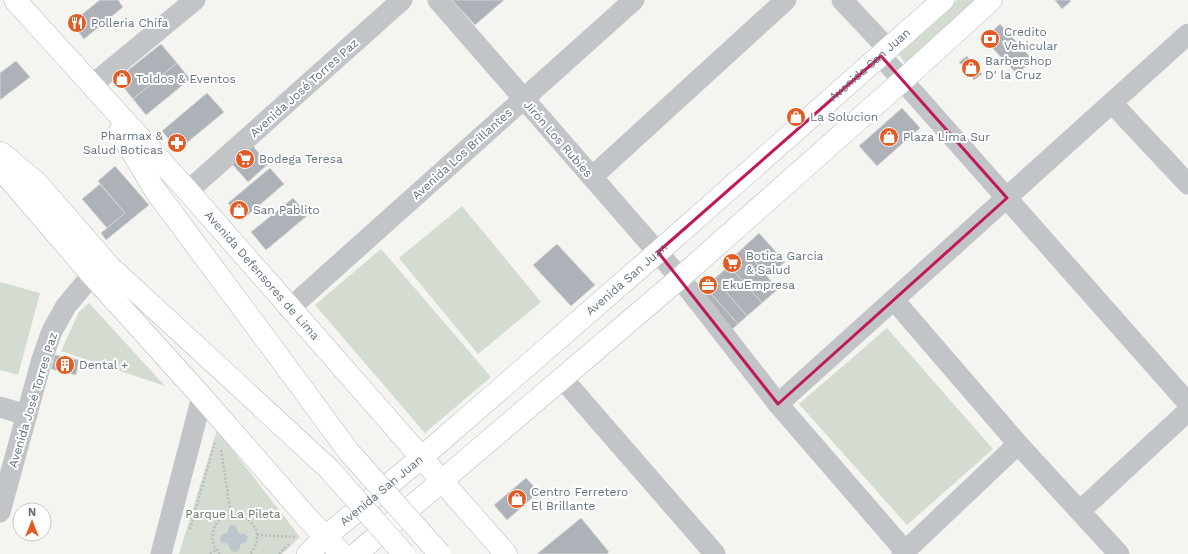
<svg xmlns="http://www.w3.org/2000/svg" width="1188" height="554" viewBox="0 0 1188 554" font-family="'Work Sans',sans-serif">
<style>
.green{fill:#d4dbd1}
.water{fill:#bcc6cc}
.building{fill:#acb2b8;stroke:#d5d5d3}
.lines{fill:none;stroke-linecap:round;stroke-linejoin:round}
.secondary-casing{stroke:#b4b8bc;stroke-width:23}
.path{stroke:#bbbdbf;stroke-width:2.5;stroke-dasharray:2 2;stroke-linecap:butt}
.street{stroke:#c1c5c8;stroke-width:21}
.secondary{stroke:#fff;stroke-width:22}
.secondary-bridge-casing{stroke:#b4b8bc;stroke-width:23;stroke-linecap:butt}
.secondary-bridge{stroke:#fff;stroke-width:22}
.marked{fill:none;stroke:#c2185b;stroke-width:3;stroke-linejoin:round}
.labels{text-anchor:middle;stroke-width:4;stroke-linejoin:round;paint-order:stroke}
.poi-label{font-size:12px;fill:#637281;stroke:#fff;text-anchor:start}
.street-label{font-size:12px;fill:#637281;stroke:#fff}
.park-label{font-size:12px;fill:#657862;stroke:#fff}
</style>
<rect width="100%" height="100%" fill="#f4f4f0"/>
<!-- green -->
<g class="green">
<polygon points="957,0 982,0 908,67 899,55 901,51"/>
<polygon points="462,206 541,302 478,354 399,258"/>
<polygon points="381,249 491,377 425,433 315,305"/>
<polygon points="0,282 40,293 18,375 0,370"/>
<polygon points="89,303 165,386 61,351 79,312"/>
<polygon points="887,328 993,449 907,525 799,404"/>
<polygon points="217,430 300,537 282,554 179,554"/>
</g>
<!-- water -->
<polygon class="water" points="232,525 235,525 239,533 245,534 248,537 246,542 240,545 239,550 236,552 231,551 228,544 221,542 220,539 222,535 228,532 229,527"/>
<!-- building -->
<g class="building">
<polygon points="100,0 118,0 123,7 84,39 71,23"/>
<polygon points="452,0 504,0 475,25"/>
<polygon points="1055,0 1070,0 1071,1 1062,9"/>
<polygon points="1000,24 1033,60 1017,74 984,39"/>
<polygon points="161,44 177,63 133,99 117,79"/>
<polygon points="967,56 982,74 974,80 959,62"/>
<polygon points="16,61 30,77 0,100 0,73"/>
<polygon points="177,63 190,79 146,115 133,99"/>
<polygon points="207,93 224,112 178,150 162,131"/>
<polygon points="902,108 920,128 877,166 859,146"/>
<polygon points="253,146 268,164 248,182 232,164"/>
<polygon points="115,166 149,205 106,240 101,233 125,213 98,181"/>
<polygon points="270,168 284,184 242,220 228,203"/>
<polygon points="100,184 125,213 107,228 82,199"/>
<polygon points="293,198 308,215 266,250 251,232"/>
<polygon points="759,233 785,262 768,276 743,248"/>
<polygon points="557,244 595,285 571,306 533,265"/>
<polygon points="743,248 778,289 762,303 726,263"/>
<polygon points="729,266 762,303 747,316 714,279"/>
<polygon points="713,277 747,316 738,324 703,285"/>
<polygon points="703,285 738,324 729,332 695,293"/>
<polygon points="55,355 79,360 76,375 51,369"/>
<polygon points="526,478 539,492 507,520 494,505"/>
<polygon points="581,518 609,552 607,554 537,554"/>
</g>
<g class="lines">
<!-- secondary casing -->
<g class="secondary-casing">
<g id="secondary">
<path id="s1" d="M15,0L188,191L506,554"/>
<polyline points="120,131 155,190 285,365"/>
<polyline points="1,153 37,183 109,266 250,396"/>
<polyline points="0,168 92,275 202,397 311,522 342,554"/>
<path id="s2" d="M308,554L325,537L421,458L658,252L943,0"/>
<polyline points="356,554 680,278 902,81 991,0"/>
</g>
</g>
<!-- path -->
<g class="path">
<polyline points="221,450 231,515"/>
<polyline points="190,529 215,442"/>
<polyline points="257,535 297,537"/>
<polyline points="210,554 216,550"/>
<path d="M220,554C214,548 211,540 213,532C221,498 277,522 250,554"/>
<polyline points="279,554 289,544"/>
</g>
<!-- street -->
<g class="street">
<polyline points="438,0 680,278 778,404 905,551"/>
<polyline points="842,0 888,49"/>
<polyline points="881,56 1188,403"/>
<polyline points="92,85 195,0"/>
<polyline points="1112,103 1188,184"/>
<polyline points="592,177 786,0"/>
<polyline points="188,191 402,0"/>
<polyline points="894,300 1018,444 1119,554"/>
<polyline points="289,309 634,0"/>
<polyline points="562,378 715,554"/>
<polyline points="778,404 1188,34"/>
<polyline points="0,407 27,415"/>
<polyline points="1080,511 1188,411"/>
<polyline points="0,512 42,359 52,331 66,306 92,275"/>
<polyline points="161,554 202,397"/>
<polyline points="902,554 1018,444"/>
</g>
<!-- secondary -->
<use href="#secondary" class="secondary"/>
<!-- secondary-bridge casing -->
<g class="secondary-bridge-casing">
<g id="secondary-bridge">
<polyline points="285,365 349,452 440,554"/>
<polyline points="250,396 329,469 404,554"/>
</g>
</g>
<!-- secondary-bridge -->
<use href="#secondary-bridge" class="secondary-bridge"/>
</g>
<!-- marked area -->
<path class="marked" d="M881,56L1007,198L778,404L658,252Z"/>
<!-- icons -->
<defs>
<g id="restaurant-disc" transform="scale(1)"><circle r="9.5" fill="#e15b22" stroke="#fff"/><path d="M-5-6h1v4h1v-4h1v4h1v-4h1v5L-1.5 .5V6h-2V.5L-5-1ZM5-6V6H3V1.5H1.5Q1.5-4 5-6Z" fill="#fff"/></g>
<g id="bank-disc" transform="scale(1)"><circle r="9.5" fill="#e15b22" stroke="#fff"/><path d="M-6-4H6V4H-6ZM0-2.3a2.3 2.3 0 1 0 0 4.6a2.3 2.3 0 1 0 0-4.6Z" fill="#fff"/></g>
<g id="shop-disc" transform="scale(1)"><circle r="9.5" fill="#e15b22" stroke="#fff"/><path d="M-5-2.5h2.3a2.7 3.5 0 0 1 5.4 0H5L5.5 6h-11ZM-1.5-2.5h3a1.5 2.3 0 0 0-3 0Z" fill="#fff"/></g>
<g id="pharmacy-disc" transform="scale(1)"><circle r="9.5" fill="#e15b22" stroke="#fff"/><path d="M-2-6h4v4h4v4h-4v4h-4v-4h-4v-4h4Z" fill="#fff"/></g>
<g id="supermarket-disc" transform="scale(1)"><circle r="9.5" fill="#e15b22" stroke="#fff"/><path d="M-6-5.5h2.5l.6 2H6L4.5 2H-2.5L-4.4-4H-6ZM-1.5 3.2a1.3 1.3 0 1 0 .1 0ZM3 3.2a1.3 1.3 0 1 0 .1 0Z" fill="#fff"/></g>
<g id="office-disc" transform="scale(1)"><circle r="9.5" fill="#e15b22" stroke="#fff"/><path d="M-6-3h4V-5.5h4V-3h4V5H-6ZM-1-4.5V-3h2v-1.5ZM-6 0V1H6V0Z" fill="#fff"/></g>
<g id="building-disc" transform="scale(1)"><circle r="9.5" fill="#e15b22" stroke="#fff"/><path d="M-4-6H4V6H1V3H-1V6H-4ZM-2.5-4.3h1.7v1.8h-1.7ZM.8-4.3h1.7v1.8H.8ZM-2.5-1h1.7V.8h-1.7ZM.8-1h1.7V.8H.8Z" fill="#fff"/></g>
</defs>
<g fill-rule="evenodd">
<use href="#restaurant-disc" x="77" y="23"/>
<use href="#bank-disc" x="990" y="39"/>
<use href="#shop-disc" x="971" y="68"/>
<use href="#shop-disc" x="122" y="79"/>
<use href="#shop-disc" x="796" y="117"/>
<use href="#shop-disc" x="889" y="137"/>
<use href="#pharmacy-disc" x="177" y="143"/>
<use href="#supermarket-disc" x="245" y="159"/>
<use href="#shop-disc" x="239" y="210"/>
<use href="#supermarket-disc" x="732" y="263"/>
<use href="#office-disc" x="708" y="285"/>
<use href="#building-disc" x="65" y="365"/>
<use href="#shop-disc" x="517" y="499"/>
</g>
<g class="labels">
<!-- poi labels -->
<g class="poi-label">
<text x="91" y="27">Polleria Chifa</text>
<text x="1004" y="36">Credito<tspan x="1004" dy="14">Vehicular</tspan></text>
<text x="985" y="65">Barbershop<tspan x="985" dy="14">D' la Cruz</tspan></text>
<text x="136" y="83">Toldos &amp; Eventos</text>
<text x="810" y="121">La Solucion</text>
<text x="163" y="140" text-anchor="end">Pharmax &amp;<tspan x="163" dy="14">Salud Boticas</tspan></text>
<text x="903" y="141">Plaza Lima Sur</text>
<text x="259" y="163">Bodega Teresa</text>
<text x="253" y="214">San Pablito</text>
<text x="746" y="260">Botica Garcia<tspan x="746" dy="14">&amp; Salud</tspan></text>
<text x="722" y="289">EkuEmpresa</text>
<text x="79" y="369">Dental +</text>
<text x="531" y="496">Centro Ferretero<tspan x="531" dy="14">El Brillante</tspan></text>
</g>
<!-- street labels -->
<g class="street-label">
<text dy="4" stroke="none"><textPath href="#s2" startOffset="745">Avenida San Juan</textPath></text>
<text transform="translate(304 88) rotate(-42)" y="4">Avenida José Torres Paz</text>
<text transform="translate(558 139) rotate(49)" y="4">Jirón Los Rubíes</text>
<text transform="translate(462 154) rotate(-42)" y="4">Avenida Los Brillantes</text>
<text dy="4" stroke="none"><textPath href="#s1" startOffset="370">Avenida Defensores de Lima</textPath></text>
<text dy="4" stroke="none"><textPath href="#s2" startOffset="421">Avenida San Juan</textPath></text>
<text transform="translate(33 400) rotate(-73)" y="4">Avenida José Torres Paz</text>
<text dy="4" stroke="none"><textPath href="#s2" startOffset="97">Avenida San Juan</textPath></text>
</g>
<!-- park labels -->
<g class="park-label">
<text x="233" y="518">Parque La Pileta</text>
</g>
</g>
<!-- north arrow -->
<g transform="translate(32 522)"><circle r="19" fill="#ffffff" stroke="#c1c7cd"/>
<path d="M0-3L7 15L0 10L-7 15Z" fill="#e15b22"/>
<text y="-6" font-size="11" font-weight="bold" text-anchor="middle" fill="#637281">N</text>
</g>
</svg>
